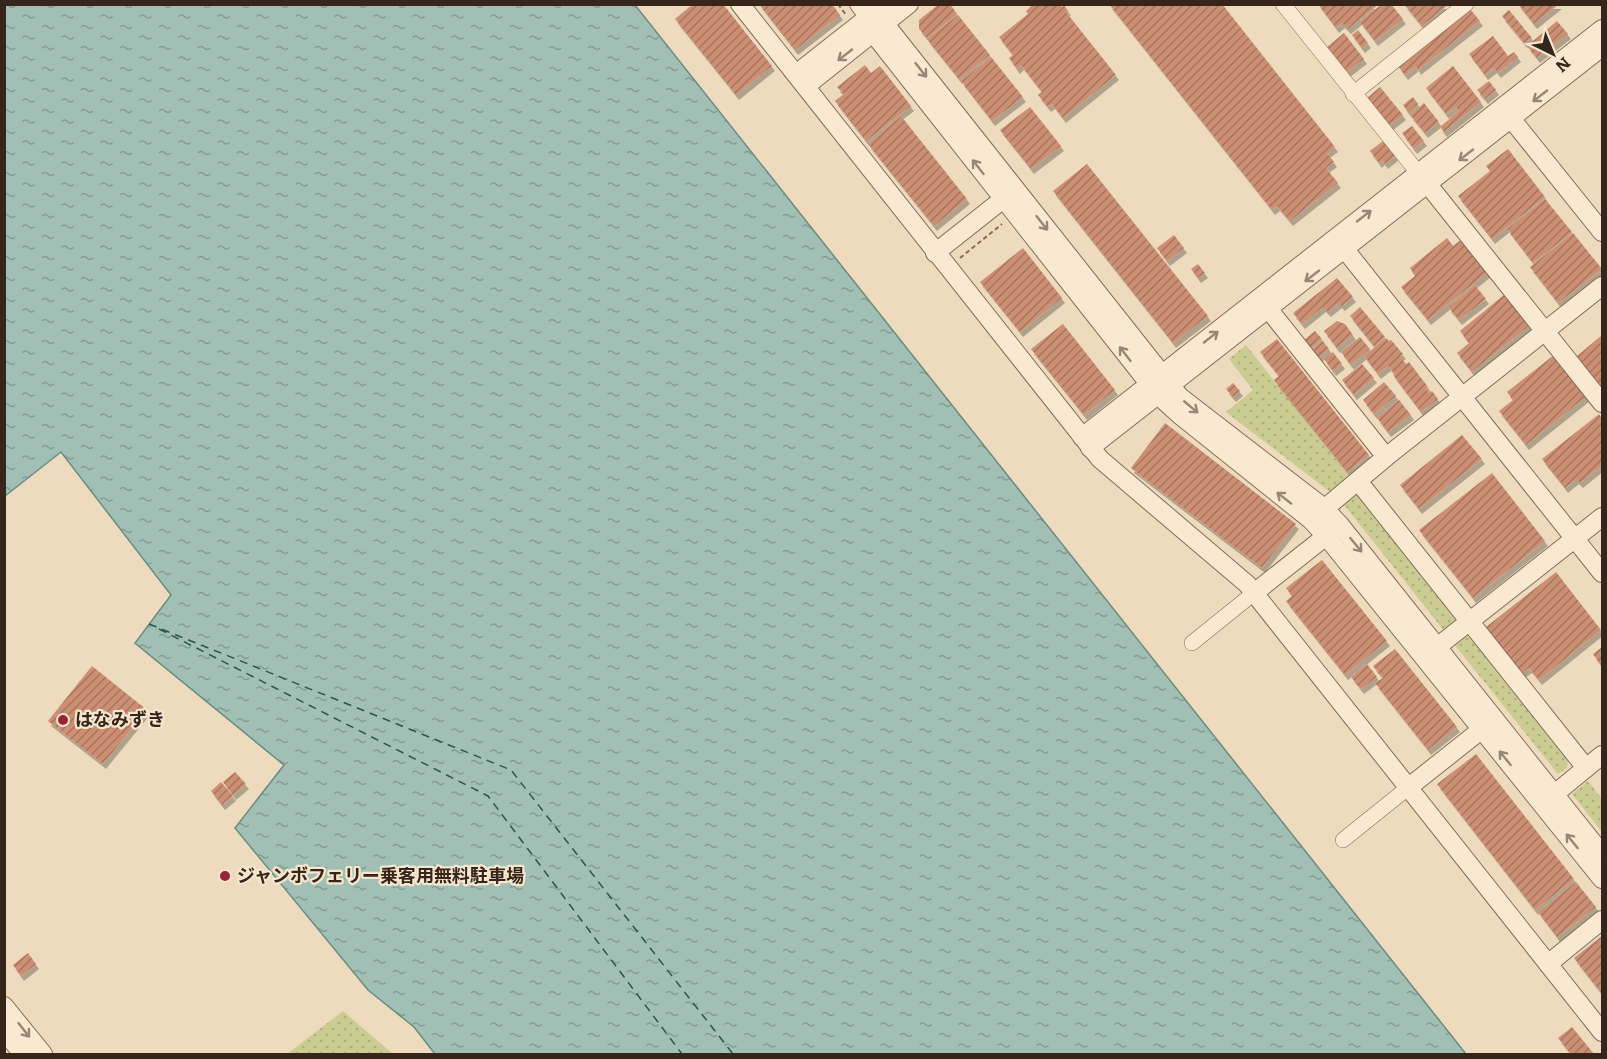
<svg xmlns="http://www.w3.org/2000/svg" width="1607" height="1059" viewBox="0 0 1607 1059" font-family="Literata,'Noto Sans JP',serif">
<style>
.park{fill:url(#park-dots)}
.water{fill:url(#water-ripples);stroke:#698d80;stroke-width:1.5}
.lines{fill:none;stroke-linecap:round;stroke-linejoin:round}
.ferry{stroke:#2a554e;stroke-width:1.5;stroke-dasharray:8 6;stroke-linecap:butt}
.building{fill:url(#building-hatch);filter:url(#shadow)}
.minor-casing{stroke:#866b57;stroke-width:16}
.tertiary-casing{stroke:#866b57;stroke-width:20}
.path{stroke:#866b57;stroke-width:2;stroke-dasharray:4.5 3;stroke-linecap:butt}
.minor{stroke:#f9e9d1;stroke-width:15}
.tertiary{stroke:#f9e9d1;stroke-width:18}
.oneway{stroke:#978776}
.poi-dot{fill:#962632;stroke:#f5e6cd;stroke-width:2}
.labels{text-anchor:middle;stroke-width:4.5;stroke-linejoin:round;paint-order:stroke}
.poi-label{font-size:18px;font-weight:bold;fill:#35251b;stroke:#f5e6cd;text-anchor:start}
</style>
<defs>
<pattern id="park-dots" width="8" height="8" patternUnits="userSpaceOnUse" patternTransform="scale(1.5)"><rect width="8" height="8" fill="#cbcc92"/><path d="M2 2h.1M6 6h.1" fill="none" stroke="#afaf7d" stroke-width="1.8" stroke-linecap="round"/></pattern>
<pattern id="water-ripples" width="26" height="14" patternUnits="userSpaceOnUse" patternTransform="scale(1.5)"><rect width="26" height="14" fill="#a1bfb4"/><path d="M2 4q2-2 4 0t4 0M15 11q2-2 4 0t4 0" fill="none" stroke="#849b92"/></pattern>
<pattern id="building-hatch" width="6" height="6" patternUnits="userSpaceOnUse" patternTransform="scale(1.5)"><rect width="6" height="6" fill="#cd8f73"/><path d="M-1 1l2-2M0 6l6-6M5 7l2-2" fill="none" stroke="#a7755e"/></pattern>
<filter id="shadow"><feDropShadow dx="3" dy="5" stdDeviation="0" flood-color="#0004"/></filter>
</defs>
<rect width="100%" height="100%" fill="#eedbbe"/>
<!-- park -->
<g class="park">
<polygon points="1246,345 1349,476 1330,492 1226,412 1253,390 1229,359"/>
<polygon points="1351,493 1362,494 1457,613 1456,623 1445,632 1341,501"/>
<polygon points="1464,636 1473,637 1568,757 1567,768 1558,774 1454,644"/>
<polygon points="1588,781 1602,799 1602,832 1572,794"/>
<polygon points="343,1011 393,1054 287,1054"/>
</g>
<!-- water -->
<polygon class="water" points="5,4 635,5 1466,1054 435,1054 414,1027 368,990 235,828 284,765 135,643 171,595 61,452 5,496"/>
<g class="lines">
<!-- ferry -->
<g class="ferry">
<polyline points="149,624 511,770 733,1054"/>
<polyline points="159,629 488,796 682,1054"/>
</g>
</g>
<!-- building -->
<g class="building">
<polygon points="693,4 723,4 772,66 736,95 675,19"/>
<polygon points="759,4 832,4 840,15 795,50"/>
<polygon points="939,4 950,4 957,14 927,38 919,29 919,20"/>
<polygon points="1033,4 1060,4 1062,7 1064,5 1068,11 1066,12 1116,75 1063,118 1052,104 1048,107 1038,95 1042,92 1021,65 1017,69 1009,58 1013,55 999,37 1028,14 1026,11"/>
<polygon points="1109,4 1222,4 1335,147 1327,153 1334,162 1326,168 1338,183 1290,221 1277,206 1272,210"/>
<polygon points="1318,4 1379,4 1348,29 1342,23 1336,28"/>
<polygon points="1382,4 1391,4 1403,19 1375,41 1360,22"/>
<polygon points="1404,4 1449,4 1422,26"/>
<polygon points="1518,4 1559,4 1534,24"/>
<polygon points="1470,9 1480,21 1418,70 1416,66 1405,75 1398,66"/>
<polygon points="1509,10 1532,38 1524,43 1502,16"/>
<polygon points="958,15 990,55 959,79 927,39"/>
<polygon points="1557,21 1568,34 1537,58 1527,46"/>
<polygon points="1358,30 1368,43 1362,48 1352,35"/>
<polygon points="1344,33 1364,59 1347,72 1327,47"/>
<polygon points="1493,36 1508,56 1514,52 1518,57 1498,73 1494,68 1485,75 1469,54"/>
<polygon points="991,57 1023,97 992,121 961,81"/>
<polygon points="865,65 871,73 880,66 911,106 866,141 835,101 844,94 837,87"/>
<polygon points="1453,66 1481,102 1444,132 1440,127 1459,111 1456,107 1446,114 1426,88"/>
<polygon points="1489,81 1496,90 1485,99 1477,90"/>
<polygon points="1380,87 1403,115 1389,126 1367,98"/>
<polygon points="1413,97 1418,104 1408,112 1403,105"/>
<polygon points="1424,103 1439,122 1425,133 1410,115"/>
<polygon points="1030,107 1061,146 1031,169 1000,130"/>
<polygon points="901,116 967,199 934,226 868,144"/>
<polygon points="1412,126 1424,141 1414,149 1402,133"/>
<polygon points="1383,141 1395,156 1385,164 1382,160 1379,163 1370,151"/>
<polygon points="1508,149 1545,197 1492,239 1458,196 1490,171 1486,166"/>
<polygon points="1087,164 1208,316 1173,343 1053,191"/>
<polygon points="1545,199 1572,232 1533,263 1507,229"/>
<polygon points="1573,233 1602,269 1558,303 1530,267"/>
<polygon points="1174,235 1184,248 1167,261 1157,248"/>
<polygon points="1447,238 1453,246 1462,239 1488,272 1428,320 1401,287 1415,276 1410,268"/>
<polygon points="1023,248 1062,298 1020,332 980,282"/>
<polygon points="1198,264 1205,273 1198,278 1191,269"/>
<polygon points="1337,278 1353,297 1342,306 1339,303 1328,312 1323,307 1302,324 1293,313"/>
<polygon points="1475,285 1486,299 1459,320 1448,307"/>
<polygon points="1505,294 1530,325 1472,372 1457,353 1469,343 1460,331"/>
<polygon points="1360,307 1385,337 1374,346 1350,316"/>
<polygon points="1337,321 1345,324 1353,335 1337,348 1324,331"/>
<polygon points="1063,324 1115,390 1084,415 1031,349"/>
<polygon points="1315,331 1322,339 1311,348 1304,340"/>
<polygon points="1602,335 1602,389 1577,356"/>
<polygon points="1360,337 1370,349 1351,365 1341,352"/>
<polygon points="1386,338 1389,341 1391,340 1403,354 1400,356 1406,364 1409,362 1428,387 1426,389 1429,393 1432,391 1438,399 1421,412 1393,375 1395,374 1388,366 1378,374 1364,356"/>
<polygon points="1277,339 1369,455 1347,472 1274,380 1279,376 1260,352"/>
<polygon points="1323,341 1329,349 1318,358 1312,350"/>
<polygon points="1333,352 1342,364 1333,371 1324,359"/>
<polygon points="1554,355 1587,396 1526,445 1499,411 1513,400 1507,392"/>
<polygon points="1362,364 1374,378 1354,395 1342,380"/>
<polygon points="1384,382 1396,396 1374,414 1363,400"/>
<polygon points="1233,383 1240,391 1233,397 1226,389"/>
<polygon points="1399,400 1411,415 1388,432 1377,418"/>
<polygon points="1599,414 1602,419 1602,465 1580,483 1576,479 1565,488 1542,459"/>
<polygon points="1165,423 1296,524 1262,568 1131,468"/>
<polygon points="1462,435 1482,459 1419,509 1400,485"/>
<polygon points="1492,473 1545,541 1473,598 1419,530"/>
<polygon points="1322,560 1387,641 1345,675 1286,601 1292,596 1286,588"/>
<polygon points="1556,572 1601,630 1539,680 1529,668 1522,673 1486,627"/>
<polygon points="1602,647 1602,667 1593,654"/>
<polygon points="1395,649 1457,727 1428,750 1375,683 1383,678 1373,666"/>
<polygon points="1367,664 1377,677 1361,689 1351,677"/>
<polygon points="92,666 147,710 103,764 48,721"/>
<polygon points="1476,754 1574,879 1535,910 1437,784"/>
<polygon points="235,772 246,784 233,795 223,782"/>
<polygon points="221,782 233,796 222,805 211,791"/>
<polygon points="1576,882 1596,907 1557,937 1538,912"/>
<polygon points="1602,936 1602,994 1574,958"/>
<polygon points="28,953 36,964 21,976 13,965"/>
<polygon points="1572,1027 1594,1054 1571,1054 1558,1038"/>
</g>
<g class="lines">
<!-- minor casing -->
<g class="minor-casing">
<g id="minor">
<polyline points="1283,4 1419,174"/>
<polyline points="1353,94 1466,4"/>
<polyline points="1192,643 1254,593"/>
<polyline points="1343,840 1409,787"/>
</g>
</g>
<!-- tertiary casing -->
<g class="tertiary-casing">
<g id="tertiary">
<polyline points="740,4 1100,459 1247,584 1602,1032"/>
<polyline points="859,4 869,17 885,24 1180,397 1324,508 1340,525 1602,854"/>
<polyline points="869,17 873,33 1158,395 1181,416 1311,520 1326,536 1602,879"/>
<polyline points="796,74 885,4"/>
<polyline points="806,86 909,4"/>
<polyline points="1505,111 1602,232"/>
<polyline points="1422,177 1602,403"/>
<polyline points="1339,242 1602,573"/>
<polyline points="935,253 1012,192"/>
<polyline points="1262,301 1386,457"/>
<polyline points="1082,437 1602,29"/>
<polyline points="1090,448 1602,47"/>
<polyline points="1358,481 1586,768"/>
<polyline points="1317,515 1386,457 1602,286"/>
<polyline points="1254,593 1335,529"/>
<polyline points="1437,647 1602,517"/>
<polyline points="1409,787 1491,722"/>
<polyline points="1546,801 1602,755"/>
<polyline points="1548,964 1602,920"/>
<polyline points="4,1006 43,1054"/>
<polyline points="4,1031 23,1054"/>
</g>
</g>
<!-- path -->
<g class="path">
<polyline points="838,4 846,15"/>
<polyline points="960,258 1002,224"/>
</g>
<!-- minor -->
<use href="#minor" class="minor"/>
<!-- tertiary -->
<use href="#tertiary" class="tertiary"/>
</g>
<!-- one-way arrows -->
<defs><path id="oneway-shaft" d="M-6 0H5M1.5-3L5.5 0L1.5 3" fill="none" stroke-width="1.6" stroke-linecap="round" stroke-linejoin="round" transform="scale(1.5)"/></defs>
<g class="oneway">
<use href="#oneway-shaft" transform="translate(845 55) rotate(142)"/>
<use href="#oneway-shaft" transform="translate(921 70) rotate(52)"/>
<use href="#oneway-shaft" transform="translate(1540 96) rotate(142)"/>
<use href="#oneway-shaft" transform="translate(1466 155) rotate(142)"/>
<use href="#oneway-shaft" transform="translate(978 167) rotate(-128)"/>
<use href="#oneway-shaft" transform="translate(1364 216) rotate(-38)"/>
<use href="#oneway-shaft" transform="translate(1042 223) rotate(52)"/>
<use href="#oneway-shaft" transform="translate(1312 276) rotate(142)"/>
<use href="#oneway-shaft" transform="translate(1211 337) rotate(-38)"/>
<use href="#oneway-shaft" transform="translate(1125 354) rotate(-128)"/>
<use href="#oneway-shaft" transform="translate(1191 407) rotate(40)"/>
<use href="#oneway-shaft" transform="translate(1284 498) rotate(-142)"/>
<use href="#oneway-shaft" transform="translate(1356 545) rotate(51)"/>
<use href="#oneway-shaft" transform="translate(1505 758) rotate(-129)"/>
<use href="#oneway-shaft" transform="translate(1572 841) rotate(-129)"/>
<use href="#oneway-shaft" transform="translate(24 1030) rotate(52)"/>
</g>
<!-- markers -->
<g class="poi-dot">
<circle cx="63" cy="720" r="6"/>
<circle cx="225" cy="876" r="6"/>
</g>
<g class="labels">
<!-- poi labels -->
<g class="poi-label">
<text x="75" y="726">はなみずき</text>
<text x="237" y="882">ジャンボフェリー乗客用無料駐車場</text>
</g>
</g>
<!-- border -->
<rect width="1607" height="1059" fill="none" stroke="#35251b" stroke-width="12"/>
<!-- north arrow -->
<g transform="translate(1553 54) rotate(137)" stroke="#f5e6cd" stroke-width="4.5" paint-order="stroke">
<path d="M0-4.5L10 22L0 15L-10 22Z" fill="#35251b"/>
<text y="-9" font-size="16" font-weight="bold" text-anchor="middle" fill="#35251b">N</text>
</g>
</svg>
